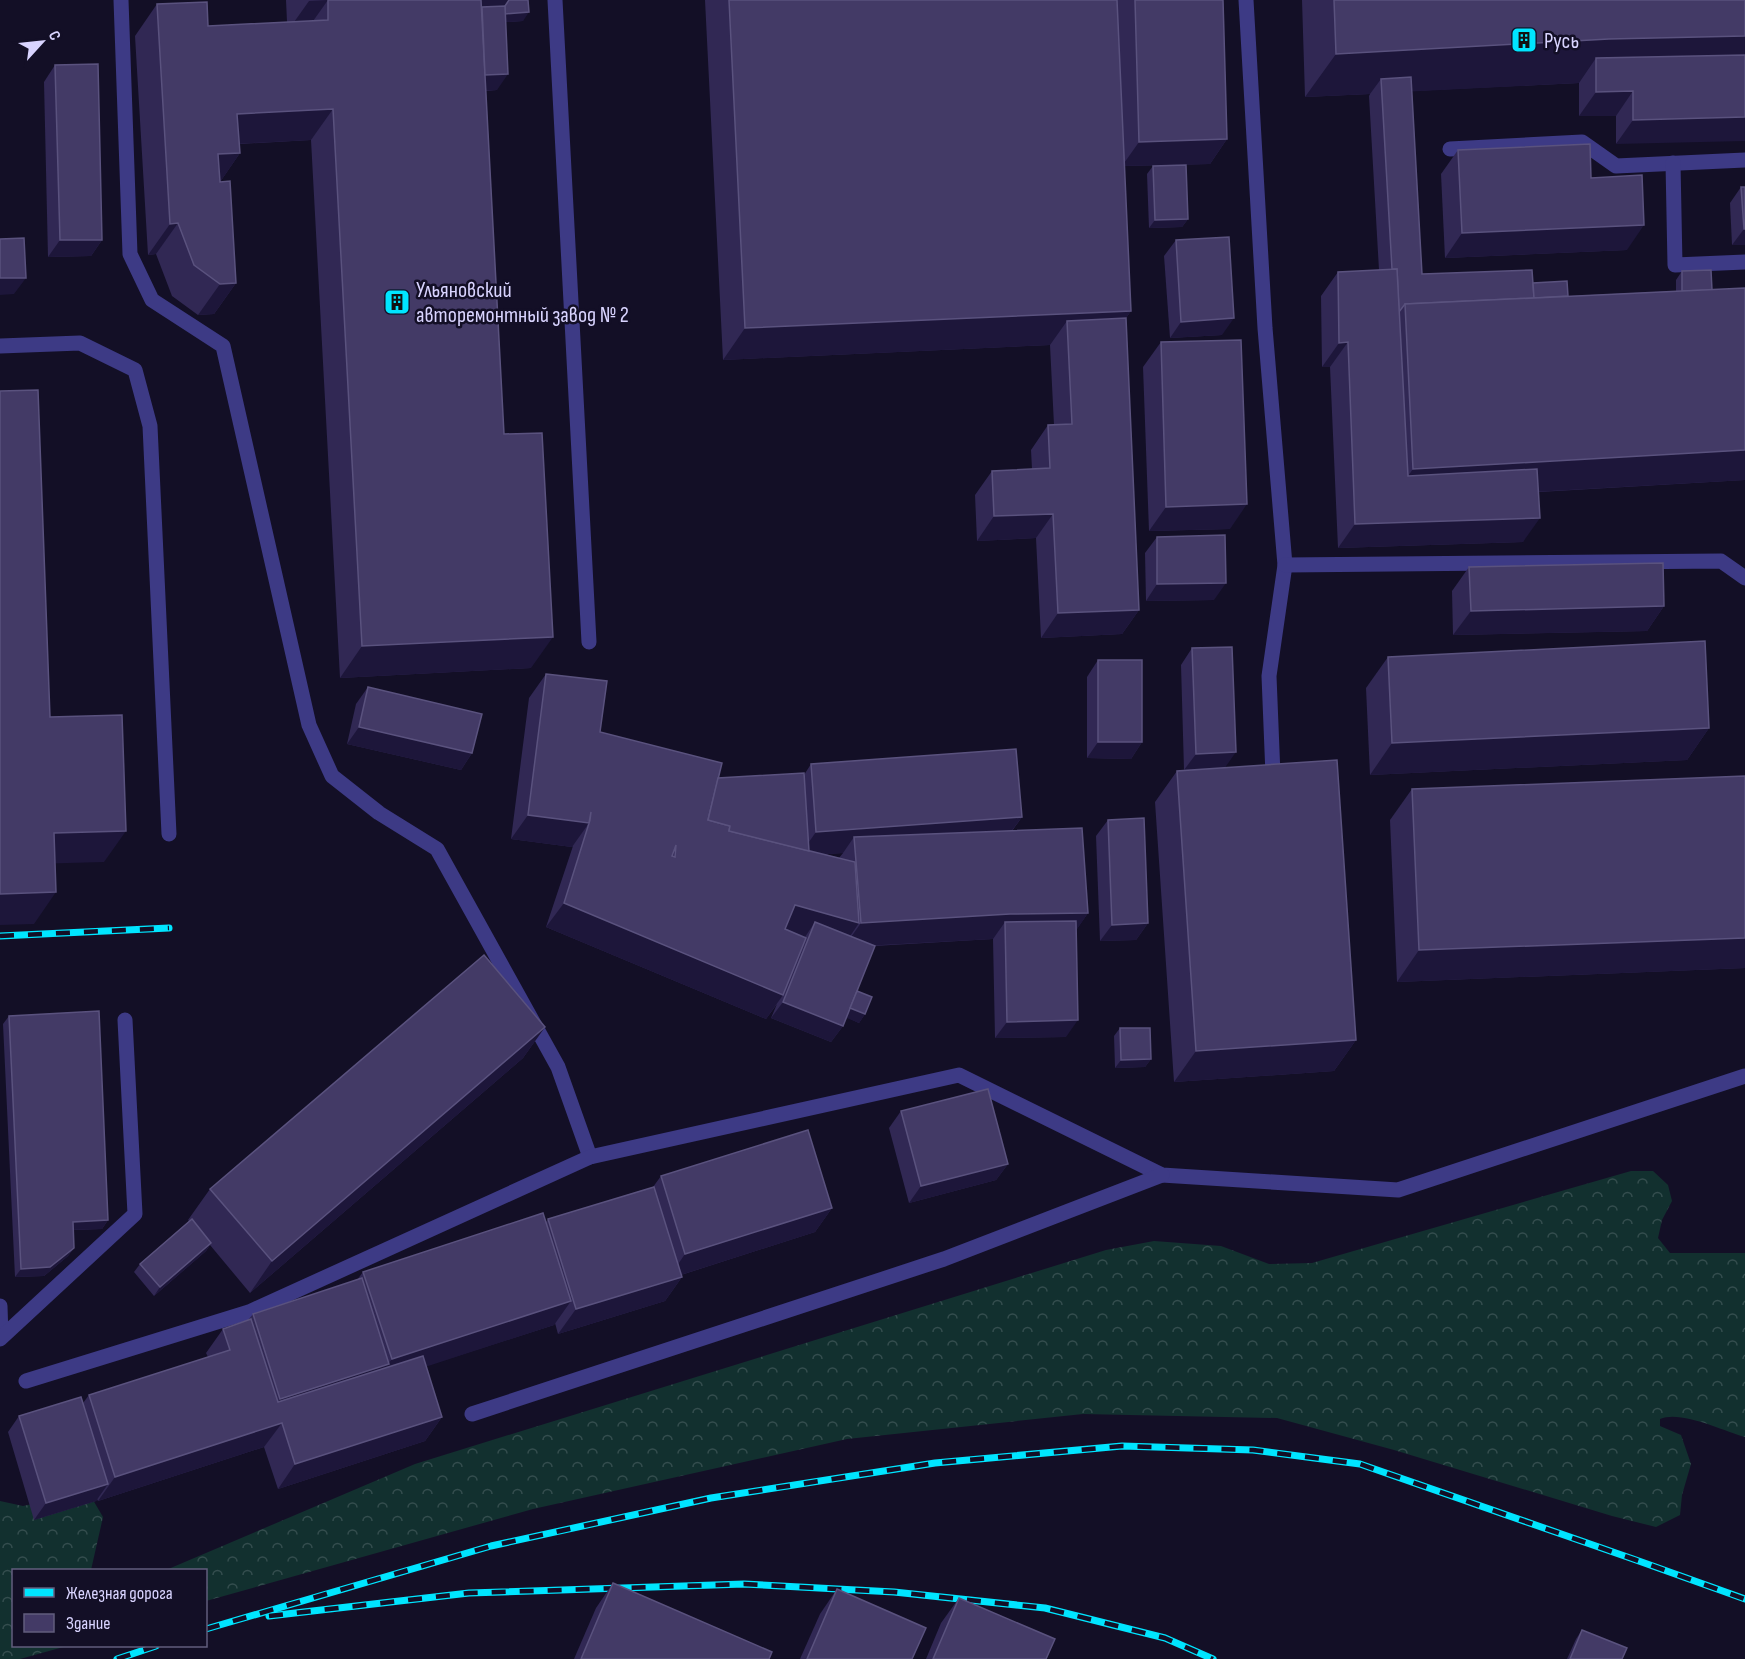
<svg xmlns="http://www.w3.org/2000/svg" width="1745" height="1659" viewBox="0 0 1745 1659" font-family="'Sofia Sans Condensed',sans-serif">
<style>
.forest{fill:url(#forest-crowns)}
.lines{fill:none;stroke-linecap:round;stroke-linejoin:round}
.service{stroke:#3d3a85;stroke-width:15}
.rail-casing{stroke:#00e5ff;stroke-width:7}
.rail{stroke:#130f26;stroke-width:4.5;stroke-dasharray:14;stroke-linecap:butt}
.wall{fill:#312854;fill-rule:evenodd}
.shaded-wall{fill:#1d163a}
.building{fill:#433a66;stroke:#5a527e;stroke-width:1.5;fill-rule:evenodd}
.labels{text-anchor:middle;stroke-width:5;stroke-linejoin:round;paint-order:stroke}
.poi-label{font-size:22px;fill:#d9d4ff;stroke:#130f26;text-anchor:start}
</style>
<defs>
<pattern id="forest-crowns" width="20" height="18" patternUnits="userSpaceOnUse" patternTransform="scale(1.5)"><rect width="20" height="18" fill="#12302f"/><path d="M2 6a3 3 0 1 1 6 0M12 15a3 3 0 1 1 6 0" fill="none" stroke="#344d4e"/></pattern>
</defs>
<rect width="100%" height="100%" fill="#130f26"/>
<!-- forest -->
<g class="forest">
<path d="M1631,1171H1653L1668,1185L1672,1201L1662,1220L1658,1238L1670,1253H1745V1437C1723,1431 1681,1410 1660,1419V1426L1681,1435L1691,1464L1682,1495L1680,1515L1656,1527L1612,1516L1394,1450L1277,1418L1083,1414L847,1439L533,1509L206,1601V1570H166L415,1464L1106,1250L1154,1241L1221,1246L1269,1264L1312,1263Z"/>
<polygon points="69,1496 93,1500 103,1517 91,1570 14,1570 14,1646 67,1646 20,1659 0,1659 0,1501 23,1506"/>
</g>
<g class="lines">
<!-- service -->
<g class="service">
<polyline points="121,0 130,254 152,300 223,346 309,725 332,776 379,813 437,849 558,1067 590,1157"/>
<polyline points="555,0 589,642"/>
<polyline points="1246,0 1265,328 1285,565 1269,676 1273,775"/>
<polyline points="1450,149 1582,142 1616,166 1745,160"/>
<polyline points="1673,163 1675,265 1745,262"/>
<polyline points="0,346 80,343 135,370 150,426 169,834"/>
<polyline points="1285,565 1721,561 1745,578"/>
<polyline points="0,1306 1,1337"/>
<polyline points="0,1339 135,1214 125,1020"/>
<polyline points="26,1381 249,1312 590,1157 959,1075 1162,1175 1398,1190 1745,1076"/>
<polyline points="472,1414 944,1259 1162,1175"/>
</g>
<!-- rail casing -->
<g class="rail-casing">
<g id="rail">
<polyline points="0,936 169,928"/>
<polyline points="269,1616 469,1593 744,1584 894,1592 1045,1608 1165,1638 1213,1659"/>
<polyline points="206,1629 491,1546 711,1498 935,1463 1122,1446 1253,1450 1360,1464 1636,1560 1745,1599"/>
<polyline points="117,1659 156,1646"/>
</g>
</g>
<!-- rail -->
<use href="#rail" class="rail"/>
</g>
<!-- wall -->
<g class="wall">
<polygon points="286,0 528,0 523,21 506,22 497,90 486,91 504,434 531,668 340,678 311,140 239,144 240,153 220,182 236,283 214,314 198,315 172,296 156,254 148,255 135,36 157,4 208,26 287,22"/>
<polygon points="705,0 1223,0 1227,139 1210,164 1124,166 1131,311 1126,318 1139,610 1122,634 1041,638 1036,538 977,541 975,495 992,471 1032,469 1031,450 1048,425 1054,425 1050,345 723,360"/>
<polygon points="1302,0 1745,0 1616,144 1616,116 1579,116 1579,83 1412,91 1422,274 1533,283 1568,296 1676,291 1676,280 1682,271 1712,290 1745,480 1539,492 1523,542 1338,548 1330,367 1322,367 1321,296 1338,272 1379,270 1369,96 1370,94 1305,97"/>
<polygon points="55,65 102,240 91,256 48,257 44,82"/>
<polygon points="1458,150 1591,178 1627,250 1445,258 1441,174"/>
<polygon points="1153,166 1188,219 1182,227 1149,228 1147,174"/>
<polygon points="1741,187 1745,245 1732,245 1730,203"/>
<polygon points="1176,240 1222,335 1170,338 1164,256"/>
<polygon points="1161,342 1230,529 1149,531 1143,367"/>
<polygon points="1157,537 1214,600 1146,601 1145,553"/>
<polygon points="1469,567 1664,606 1647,631 1453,635 1452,591"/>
<polygon points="1192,648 1225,768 1356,1040 1334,1071 1174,1082 1155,802 1177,771 1184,770 1181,665"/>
<polygon points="1388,657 1709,728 1687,760 1370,775 1366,688"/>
<polygon points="1098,660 1142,742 1131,759 1087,758 1087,677"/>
<path d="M546,674L600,732L718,778L804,775L811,764L1022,817L1012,831L1088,913L1076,930L1066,1037L995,1038L993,939L874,946L857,991L865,1014L859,1023L846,1017L843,1026L831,1042L771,1018L777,1004L766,1019L546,927L573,846L572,847L511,839L529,698ZM843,853L839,858L825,854Z"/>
<polygon points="368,687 472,753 461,770 347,744 356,704"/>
<polygon points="1745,776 1745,968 1397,982 1390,820 1412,789"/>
<polygon points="1108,820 1148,923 1136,940 1100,941 1096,836"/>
<polygon points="9,1016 108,1220 102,1229 73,1230 74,1248 68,1256 44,1276 15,1277 3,1024"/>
<polygon points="545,1027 523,1058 250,1293 210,1245 206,1251 154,1296 134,1272 140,1264 189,1221 188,1220 210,1189"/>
<polygon points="1120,1028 1151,1059 1145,1067 1115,1068 1114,1036"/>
<polygon points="901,1111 1008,1164 996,1180 909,1203 889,1128"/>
<polygon points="661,1176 832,1208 815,1232 681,1275 682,1277 665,1301 558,1334 555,1323 554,1325 426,1366 442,1417 425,1441 278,1489 264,1447 98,1501 97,1499 96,1501 34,1520 8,1432 19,1416 83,1403 89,1395 208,1357 206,1353 223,1329 248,1320 253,1314 357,1280 363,1272 546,1222 548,1219 653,1187"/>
<polygon points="613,1583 769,1659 574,1659 596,1608"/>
<polygon points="837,1589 912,1659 800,1659 820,1614"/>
<polygon points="959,1598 1046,1659 926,1659 941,1623"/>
<polygon points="1582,1630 1622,1659 1567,1659 1576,1639"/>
</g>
<!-- shaded-wall -->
<g class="shaded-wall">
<polygon points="328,0 306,31 287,32 309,1"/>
<polygon points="476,0 509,0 529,12 523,21 493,23"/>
<polygon points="1745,36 1745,79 1596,58 1579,83 1381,93 1381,79 1370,94 1305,97 1336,54 1609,39"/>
<polygon points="508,74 497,90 462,92 474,75"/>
<polygon points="1633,91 1616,116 1579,116 1596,92"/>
<polygon points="333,109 311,140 215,145 237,114"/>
<polygon points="1745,117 1745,141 1616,144 1633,120"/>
<polygon points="1227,139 1210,164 1122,166 1139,142"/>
<polygon points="240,153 218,185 218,154"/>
<polygon points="1188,219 1182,227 1149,228 1155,220"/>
<polygon points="178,223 156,254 148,255 170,224"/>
<polygon points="1644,225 1627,250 1445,258 1462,233"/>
<polygon points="1744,229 1745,229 1745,245 1732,245"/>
<polygon points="60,240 102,240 91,256 48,257"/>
<polygon points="0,278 26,278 14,294 0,295"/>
<polygon points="236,283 214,314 198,315 220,284"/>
<polygon points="1131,311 1109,342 1067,321 1050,345 723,360 745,328"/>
<polygon points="1234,318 1222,335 1170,338 1181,322"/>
<polygon points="1348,342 1330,367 1322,367 1339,343"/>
<polygon points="1745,450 1745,480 1391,500 1413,469"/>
<polygon points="1247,504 1230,529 1149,531 1166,507"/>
<polygon points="1053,514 1036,538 977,541 994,516"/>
<polygon points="1540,518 1523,542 1338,548 1355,524"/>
<polygon points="1226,583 1214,600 1146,601 1157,584"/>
<polygon points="1664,606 1647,631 1453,635 1471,611"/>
<polygon points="1139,610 1122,634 1041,638 1058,613"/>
<polygon points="553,637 531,668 340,678 362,646"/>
<polygon points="359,727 472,753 461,770 347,744"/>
<polygon points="1709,728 1687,760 1370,775 1392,743"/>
<polygon points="1098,742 1142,742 1131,759 1087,758"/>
<polygon points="1236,752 1224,769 1184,770 1196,754"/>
<polygon points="528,815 589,823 572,847 511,839"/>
<polygon points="1022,817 1004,841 854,837 843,853 799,856 816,832"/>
<polygon points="126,831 104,862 32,864 54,833"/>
<polygon points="56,892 34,924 0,925 0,894"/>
<polygon points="564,903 783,995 766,1019 546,927"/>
<polygon points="795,905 859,923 842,948 815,922 805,937 778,929"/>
<polygon points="1088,913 1071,938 1005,922 993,939 844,947 861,923 1010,914"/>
<polygon points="1148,923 1136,940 1100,941 1112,925"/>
<polygon points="1745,938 1745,968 1397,982 1419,950"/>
<polygon points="783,1002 843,1026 831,1042 771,1018"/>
<polygon points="848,1007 865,1014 859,1023 842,1016"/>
<polygon points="1078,1020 1066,1037 995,1038 1007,1022"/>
<polygon points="545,1027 523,1058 250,1293 272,1261"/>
<polygon points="1356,1040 1334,1071 1174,1082 1196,1051"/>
<polygon points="1151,1059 1145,1067 1115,1068 1121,1060"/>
<polygon points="1008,1164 996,1180 909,1203 921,1186"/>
<polygon points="832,1208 815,1232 668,1279 685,1254"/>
<polygon points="108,1220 102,1229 67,1230 73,1222"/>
<polygon points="211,1243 206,1251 154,1296 160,1287"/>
<polygon points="74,1248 68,1256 44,1276 15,1277 21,1269"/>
<polygon points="682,1277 665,1301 558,1334 576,1309"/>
<polygon points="571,1301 554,1325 376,1383 263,1423 280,1399 388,1364 392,1359"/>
<polygon points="442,1417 425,1441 278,1489 295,1464"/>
<polygon points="282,1423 264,1447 98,1501 115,1477"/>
<polygon points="108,1484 96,1501 34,1520 46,1503"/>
</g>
<!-- building -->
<g class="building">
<polygon points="328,0 481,0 504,434 542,433 553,637 362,646 333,109 237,114 240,153 218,154 220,182 230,181 236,283 220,284 194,265 178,223 170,224 157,4 207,2 208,26 328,20"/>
<polygon points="509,0 528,0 529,12 505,14 505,6"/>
<polygon points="729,0 1117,0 1131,311 745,328"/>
<polygon points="1135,0 1223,0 1227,139 1139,142"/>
<polygon points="1334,0 1745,0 1745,36 1609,39 1336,54"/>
<polygon points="505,6 508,74 485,75 482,7"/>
<polygon points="1745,55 1745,117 1633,120 1633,91 1596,92 1596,58"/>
<polygon points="98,64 102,240 60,240 55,65"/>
<polygon points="1411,77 1422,274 1532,270 1534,298 1405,304 1399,312 1397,269 1392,269 1381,79"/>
<polygon points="1590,144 1591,178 1642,175 1644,225 1462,233 1458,150"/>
<polygon points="1186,165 1188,219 1155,220 1153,166"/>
<polygon points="1741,187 1745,187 1745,229 1744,229"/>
<polygon points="1229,237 1234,318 1181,322 1176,240"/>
<polygon points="24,238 26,278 0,278 0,239"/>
<polygon points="1397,269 1408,476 1537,469 1540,518 1355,524 1348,342 1339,343 1338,272"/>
<polygon points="1711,270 1712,290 1682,291 1682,271"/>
<polygon points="1567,281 1568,296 1534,298 1533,283"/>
<polygon points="1745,288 1745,450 1413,469 1405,304"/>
<polygon points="1126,318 1139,610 1058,613 1053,514 994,516 992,471 1050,468 1048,425 1072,424 1067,321"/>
<polygon points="1241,340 1247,504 1166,507 1161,342"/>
<polygon points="38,390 50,717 122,715 126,831 54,833 56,892 0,894 0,391"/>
<polygon points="1225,535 1226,583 1157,584 1157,537"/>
<polygon points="1663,563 1664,606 1471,611 1469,567"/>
<polygon points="1705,641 1709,728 1392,743 1388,657"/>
<polygon points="1232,647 1236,752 1196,754 1192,648"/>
<rect x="1098" y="660" width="44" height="82"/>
<path d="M546,674L607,681L600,732L722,763L708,820L730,826L729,831L855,862L859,923L795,905L785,929L806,938L783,995L564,903L590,820L591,812L589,823L528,815ZM676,845L675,857L672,856Z"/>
<polygon points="368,687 482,714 472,753 359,727"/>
<polygon points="1016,749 1022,817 816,832 811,764"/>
<polygon points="1337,760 1356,1040 1196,1051 1177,771"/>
<polygon points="804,773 809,851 729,831 730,826 708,820 718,778"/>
<polygon points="1745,776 1745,938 1419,950 1412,789"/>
<polygon points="1144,818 1148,923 1112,925 1108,820"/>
<polygon points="1082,828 1088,913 1010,914 861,923 854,837"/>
<polygon points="1076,921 1078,1020 1007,1022 1005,922"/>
<polygon points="815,922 875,946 843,1026 783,1002"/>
<polygon points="484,955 545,1027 272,1261 210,1189"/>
<polygon points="857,991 872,997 865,1014 850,1008"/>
<polygon points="99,1011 108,1220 73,1222 74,1248 50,1267 21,1269 9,1016"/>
<polygon points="1120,1028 1150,1028 1151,1059 1121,1060"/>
<polygon points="988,1089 1008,1164 921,1186 901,1111"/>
<polygon points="808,1130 832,1208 685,1254 661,1176"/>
<polygon points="654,1187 682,1277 576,1309 548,1219"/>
<polygon points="543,1213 571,1301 392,1359 363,1272"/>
<polygon points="192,1219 211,1243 160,1287 140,1264"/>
<polygon points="362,1278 389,1364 280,1399 253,1314"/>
<polygon points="251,1319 278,1402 423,1356 442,1417 295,1464 282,1423 115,1477 89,1395 230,1350 223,1329"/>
<polygon points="81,1397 108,1484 46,1503 19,1416"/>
<polygon points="613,1583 772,1652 769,1659 581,1659"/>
<polygon points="837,1589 926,1628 912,1659 807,1659"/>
<polygon points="959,1598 1055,1639 1046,1659 933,1659"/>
<polygon points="1582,1630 1627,1648 1622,1659 1570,1659"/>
</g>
<!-- icons -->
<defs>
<g id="building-square" transform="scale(1.35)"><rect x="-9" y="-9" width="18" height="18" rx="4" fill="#00e5ff" stroke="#130f26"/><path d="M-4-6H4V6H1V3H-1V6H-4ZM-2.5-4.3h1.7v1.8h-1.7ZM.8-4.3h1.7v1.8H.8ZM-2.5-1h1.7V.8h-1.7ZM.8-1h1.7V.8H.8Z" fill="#111"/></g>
</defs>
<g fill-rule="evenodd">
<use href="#building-square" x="1524" y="40"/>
<use href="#building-square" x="397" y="302"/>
</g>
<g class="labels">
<!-- poi labels -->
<g class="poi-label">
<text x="1544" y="48">Русь</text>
<text x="416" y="297">Ульяновский<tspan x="416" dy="25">авторемонтный завод № 2</tspan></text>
</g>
</g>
<!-- legend -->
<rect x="12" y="1569" width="195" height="78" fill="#130f26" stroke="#625e7d" stroke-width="1.5"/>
<rect x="24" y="1588" width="30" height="9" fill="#00e5ff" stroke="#625e7d" stroke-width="1.5"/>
<text x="66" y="1599" font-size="18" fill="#d9d4ff">Железная дорога</text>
<rect x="24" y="1614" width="30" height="18" fill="#433a66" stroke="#625e7d" stroke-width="1.5"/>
<text x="66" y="1629" font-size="18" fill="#d9d4ff">Здание</text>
<!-- north arrow -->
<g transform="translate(42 42) rotate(63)" stroke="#130f26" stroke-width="4.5" paint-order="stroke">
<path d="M0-4.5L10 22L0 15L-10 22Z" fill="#d9d4ff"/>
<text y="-9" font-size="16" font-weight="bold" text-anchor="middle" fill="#d9d4ff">С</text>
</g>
</svg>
